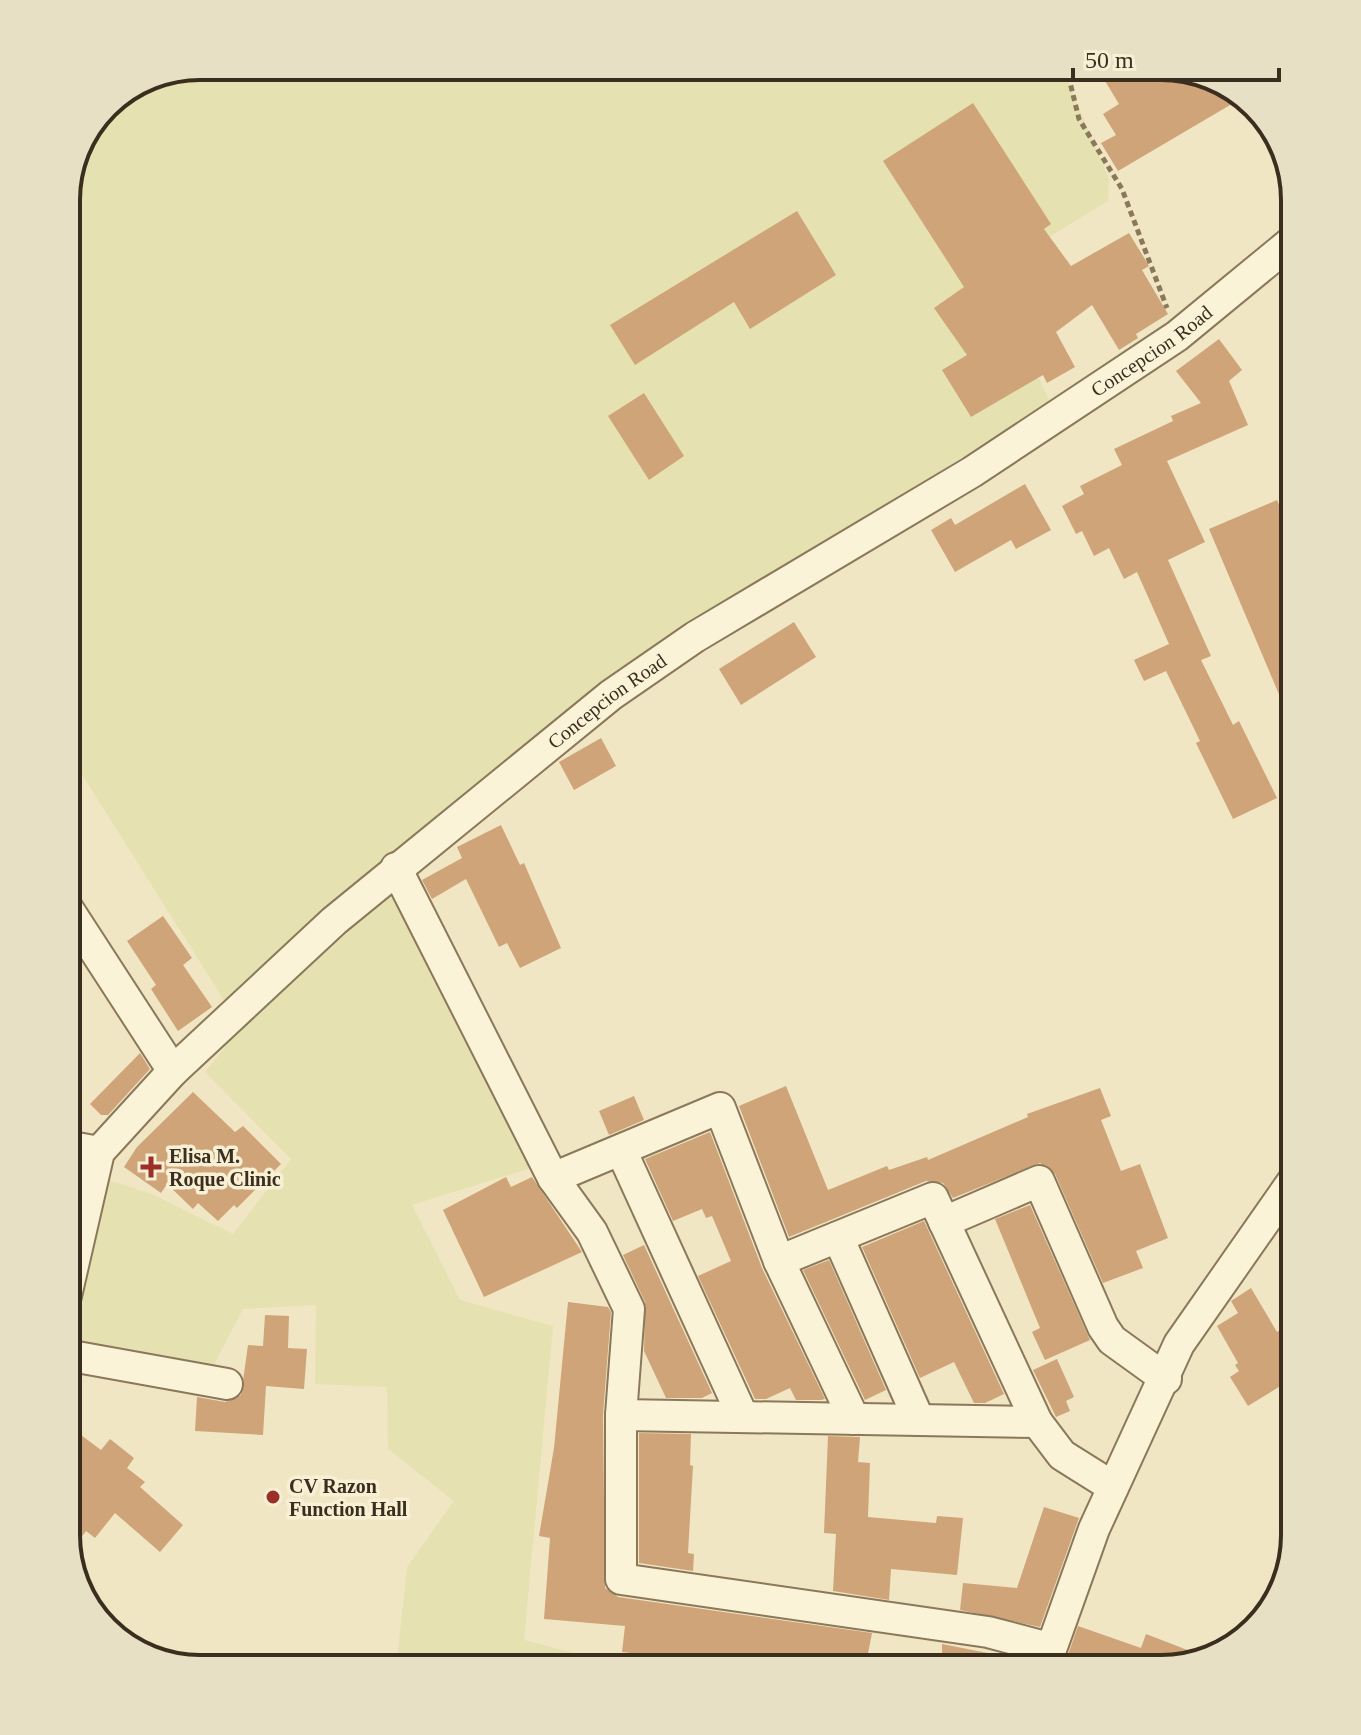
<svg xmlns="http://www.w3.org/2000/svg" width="1361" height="1735" viewBox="0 0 1361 1735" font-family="Georgia,serif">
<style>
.farmland{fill:#e6e1b1}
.building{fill:#cfa479}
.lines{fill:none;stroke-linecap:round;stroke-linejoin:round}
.minor-casing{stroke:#8b785a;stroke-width:34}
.path{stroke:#8b785a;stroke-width:5;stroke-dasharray:6 4;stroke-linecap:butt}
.minor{stroke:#faf3d8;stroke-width:30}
.poi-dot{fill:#9c3028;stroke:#f7f0d4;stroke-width:3}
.labels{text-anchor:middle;stroke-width:7;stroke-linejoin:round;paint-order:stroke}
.street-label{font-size:20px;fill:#3b2e1e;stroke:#f7f0d4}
.poi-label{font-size:20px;font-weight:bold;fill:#3b2e1e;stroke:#f7f0d4;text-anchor:start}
.rim{fill:none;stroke:#3b2e1e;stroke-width:4}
</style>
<rect width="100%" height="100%" fill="#f0e6c4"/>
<!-- farmland -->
<g class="farmland">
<polygon points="200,66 1061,66 1109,179 1108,201 961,291 1012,326 1051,403 688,626 227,1005 71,757 66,729 66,191 80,140 111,100"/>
<polygon points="397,884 541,1165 412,1205 460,1300 553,1326 524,1640 636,1669 396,1669 407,1567 454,1501 388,1449 387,1387 315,1384 316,1305 243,1309 210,1372 69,1339 109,1180 154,1195 233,1234 291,1159 205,1072 245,1022"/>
</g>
<!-- building -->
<g class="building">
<polygon points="1096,66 1169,66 1228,84 1242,98 1118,171 1101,143 1116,135 1103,114 1119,104"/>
<polygon points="973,103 1051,224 1044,229 1071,266 1129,233 1149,266 1142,270 1168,314 1136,334 1138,338 1119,350 1092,305 1056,332 1075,367 1047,383 1043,375 971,417 942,370 967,355 934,308 964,287 883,161"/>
<polygon points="797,211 836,275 750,329 734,302 635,365 610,325"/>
<polygon points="1219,339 1242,370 1229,381 1248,425 1167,461 1205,542 1168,560 1211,656 1201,660 1233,725 1239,721 1277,798 1233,819 1196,743 1200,741 1166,671 1144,681 1134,660 1169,644 1137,572 1124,579 1109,548 1094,556 1082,531 1076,534 1062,506 1084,494 1080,486 1122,465 1114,449 1173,421 1171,416 1201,403 1176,371"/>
<polygon points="644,393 684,456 649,480 608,416"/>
<polygon points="1025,484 1051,530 1016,549 1011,540 955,572 931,530 951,518 955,525"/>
<polygon points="1277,500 1295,542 1295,732 1209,529"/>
<polygon points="794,622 816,657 741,705 719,669"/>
<polygon points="601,738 616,766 574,790 559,762"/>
<polygon points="501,825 520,865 524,863 561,948 520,968 507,943 499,947 466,879 432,899 422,880 462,858 457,847"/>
<polygon points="163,916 192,958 183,965 212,1007 178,1031 151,989 156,985 127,941"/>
<polygon points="140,1053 150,1069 108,1115 101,1115 90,1104"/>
<polygon points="786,1086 828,1190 887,1166 889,1170 927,1157 928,1160 1028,1117 1027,1114 1100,1088 1111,1116 1101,1120 1121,1171 1140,1164 1168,1238 1136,1251 1143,1268 1103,1283 1055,1174 1040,1163 953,1198 943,1183 926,1181 789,1237 739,1106"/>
<polygon points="193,1092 235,1132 243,1126 281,1164 237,1208 234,1205 218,1221 198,1203 193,1209 167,1184 161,1193 124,1167 137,1147"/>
<polygon points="634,1096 644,1120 609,1135 599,1111"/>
<polygon points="710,1132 762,1268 825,1399 821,1400 796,1400 790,1388 766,1399 755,1399 698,1276 731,1261 712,1216 706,1218 702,1209 673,1221 645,1159"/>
<polygon points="506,1177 511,1187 532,1177 582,1252 484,1297 443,1210"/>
<polygon points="1030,1205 1090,1340 1045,1360 1032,1332 1040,1328 995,1219"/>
<polygon points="924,1221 1004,1394 985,1403 974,1403 954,1362 920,1378 862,1247"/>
<polygon points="644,1245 712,1393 702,1398 666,1398 644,1351 645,1302 623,1255"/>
<polygon points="829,1260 886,1390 865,1400 803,1270"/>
<polygon points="1251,1288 1277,1332 1295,1321 1295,1377 1248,1406 1230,1377 1239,1371 1235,1365 1238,1363 1217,1326 1238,1313 1231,1301"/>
<polygon points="568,1302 608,1307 611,1312 603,1415 605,1588 618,1597 872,1633 865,1669 706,1669 707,1662 622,1652 625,1626 544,1619 550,1538 539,1536 554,1448"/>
<polygon points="265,1315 289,1316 288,1348 307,1349 304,1389 266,1386 263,1435 195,1431 197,1397 225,1402 241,1395 248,1345 263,1346"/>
<polygon points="1057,1359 1074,1397 1066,1401 1070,1411 1056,1417 1033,1370"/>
<polygon points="77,1432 101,1450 110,1439 134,1458 127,1468 145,1482 140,1487 183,1525 160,1552 115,1513 95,1538 86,1531 71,1551 66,1535 66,1446"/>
<polygon points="639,1433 691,1434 690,1465 693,1466 688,1553 694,1554 693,1571 639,1563"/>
<polygon points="828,1436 860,1437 858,1462 870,1463 868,1517 936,1523 937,1516 963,1518 957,1575 891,1569 889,1600 833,1591 836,1534 824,1533"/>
<polygon points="1044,1507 1079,1518 1040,1627 960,1610 963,1583 1017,1588"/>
<polygon points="1078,1626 1141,1648 1146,1634 1203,1656 1161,1669 1063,1669"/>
<polygon points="942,1644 1028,1661 1026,1669 942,1669"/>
</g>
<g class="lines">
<!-- minor casing -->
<g class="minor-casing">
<g id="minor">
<polyline points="396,868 553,1178 592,1232 629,1309 621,1415 621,1579 988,1632 1049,1648"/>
<polyline points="66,906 173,1071"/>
<polyline points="66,1146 99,1152"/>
<polyline points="621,1150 743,1417"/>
<polyline points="553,1178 720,1108 779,1261 854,1419"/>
<polyline points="944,1222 1039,1181 1103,1327 1112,1340 1166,1379"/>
<polyline points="838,1237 919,1420"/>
<polyline points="779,1261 933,1198 1037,1422 1062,1455 1113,1487"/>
<path id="s1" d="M66,1296L99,1152L173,1071L334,921L611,695L695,637L972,472L1177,336L1295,239"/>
<polyline points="66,1355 227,1384"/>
<polyline points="621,1415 1037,1422"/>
<polyline points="1044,1669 1094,1529 1179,1344 1295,1178"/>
</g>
</g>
<!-- path -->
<polyline class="path" points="1066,66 1079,119 1122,189 1167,308"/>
<!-- minor -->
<use href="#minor" class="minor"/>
</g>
<!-- markers -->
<g class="poi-dot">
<path d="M147 1155h8v8h8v8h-8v8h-8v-8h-8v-8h8z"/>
<circle cx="273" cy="1497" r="8"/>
</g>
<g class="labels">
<!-- street labels -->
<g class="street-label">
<text dy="7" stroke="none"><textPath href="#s1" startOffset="1476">Concepcion Road</textPath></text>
<text dy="7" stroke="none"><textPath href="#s1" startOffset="828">Concepcion Road</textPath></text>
</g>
<!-- poi labels -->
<g class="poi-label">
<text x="169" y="1163">Elisa M.<tspan x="169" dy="23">Roque Clinic</tspan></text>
<text x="289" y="1493">CV Razon<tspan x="289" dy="23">Function Hall</tspan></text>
</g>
</g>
<!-- crop -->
<path d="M0 0H1361V1735H0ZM200 80H1161A120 120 0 0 1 1281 200V1535A120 120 0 0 1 1161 1655H200A120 120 0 0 1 80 1535V200A120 120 0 0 1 200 80Z" fill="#e8e0c5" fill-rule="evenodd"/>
<path class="rim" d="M200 80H1161A120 120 0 0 1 1281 200V1535A120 120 0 0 1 1161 1655H200A120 120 0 0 1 80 1535V200A120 120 0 0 1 200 80Z"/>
<!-- scale -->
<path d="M1073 68v12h206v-12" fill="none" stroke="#3b2e1e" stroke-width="4"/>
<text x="1085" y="68" font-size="24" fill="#3b2e1e" stroke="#f7f0d4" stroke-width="6" paint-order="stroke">50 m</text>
</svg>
